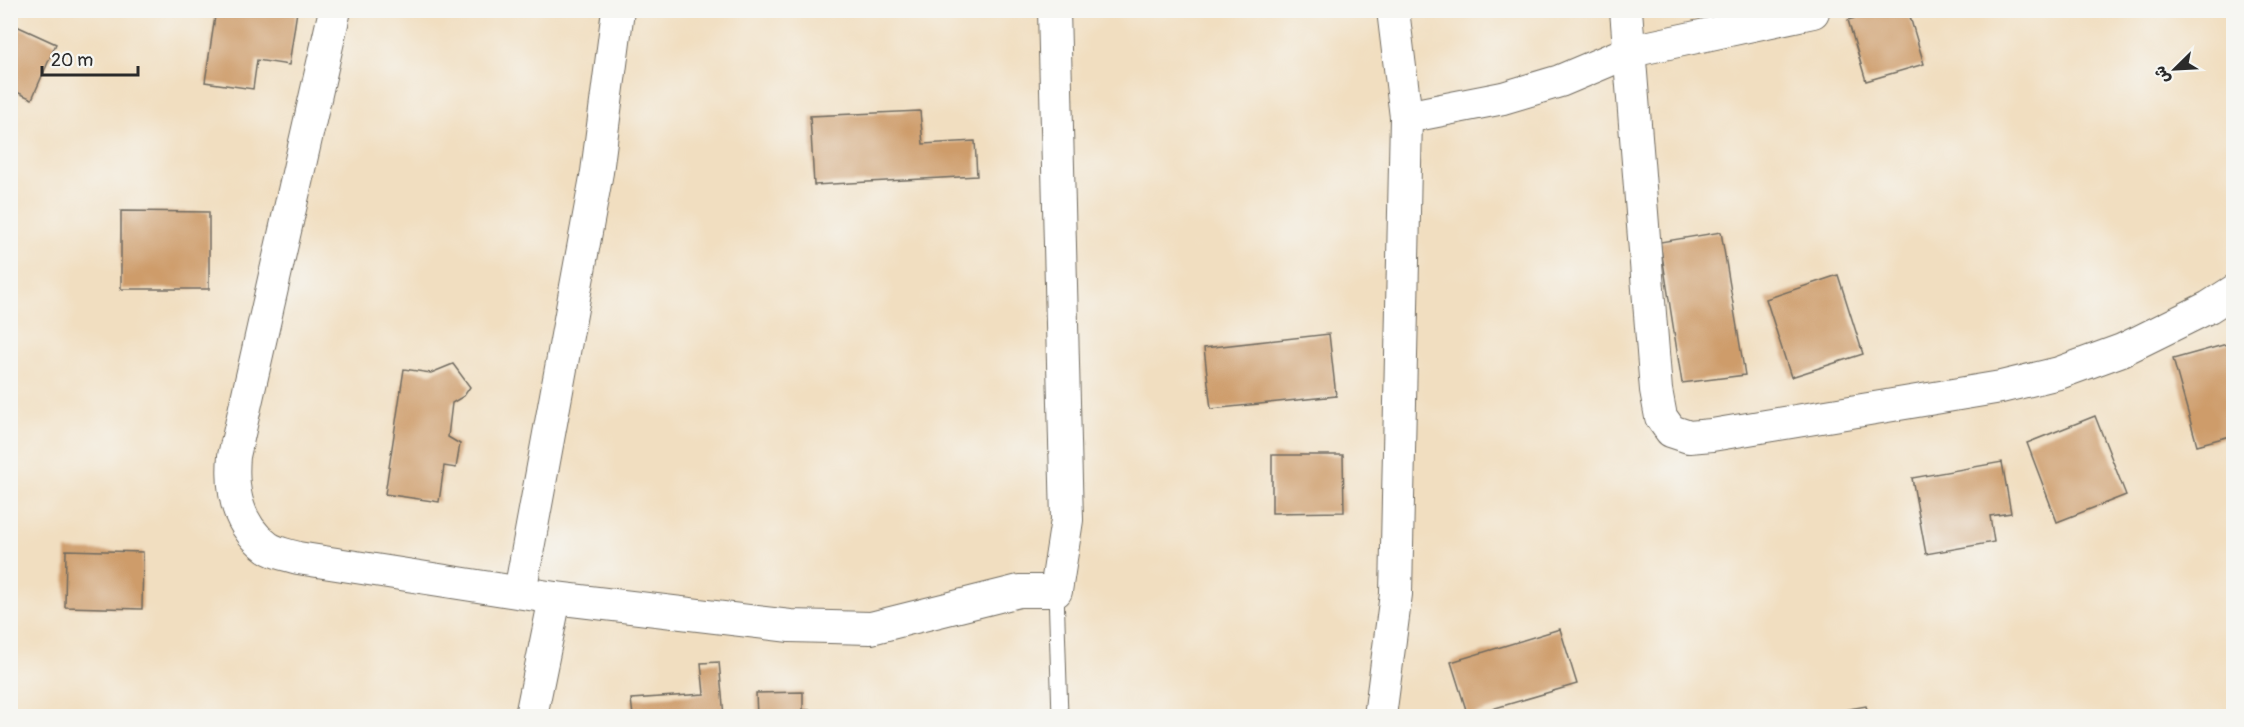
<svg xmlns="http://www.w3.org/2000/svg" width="2244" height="727" viewBox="0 0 2244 727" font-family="Pangolin,'Playpen Sans Arabic',sans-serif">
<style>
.building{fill:#ce9c6a}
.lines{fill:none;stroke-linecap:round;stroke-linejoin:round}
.service-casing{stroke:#706a5f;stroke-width:17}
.minor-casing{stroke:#706a5f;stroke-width:34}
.service{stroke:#fff;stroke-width:15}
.minor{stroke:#fff;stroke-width:32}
</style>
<rect width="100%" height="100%" fill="#f6f6f2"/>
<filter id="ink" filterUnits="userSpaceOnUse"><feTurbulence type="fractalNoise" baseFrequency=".0167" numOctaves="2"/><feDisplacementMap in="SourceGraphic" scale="12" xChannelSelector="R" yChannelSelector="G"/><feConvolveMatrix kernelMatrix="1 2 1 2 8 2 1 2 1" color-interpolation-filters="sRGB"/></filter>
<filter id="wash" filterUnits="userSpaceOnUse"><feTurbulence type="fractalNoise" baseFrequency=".008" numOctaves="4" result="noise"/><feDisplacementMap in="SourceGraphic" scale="24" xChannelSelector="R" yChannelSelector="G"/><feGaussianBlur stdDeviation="1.35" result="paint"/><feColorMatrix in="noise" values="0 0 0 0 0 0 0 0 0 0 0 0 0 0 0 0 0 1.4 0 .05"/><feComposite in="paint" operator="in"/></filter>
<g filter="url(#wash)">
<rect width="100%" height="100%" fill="#f1dec0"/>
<g id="blocks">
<!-- building -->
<g class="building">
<polygon points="216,10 297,11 289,65 257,60 253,89 205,82"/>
<polygon points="1882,10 1908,10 1924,64 1866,81 1848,20"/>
<polygon points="10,23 56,44 32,99 10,89"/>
<polygon points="920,111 923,144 975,141 977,176 814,185 810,116"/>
<polygon points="121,211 209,212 209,289 121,289"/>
<polygon points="1721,232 1745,375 1682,383 1660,242"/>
<polygon points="1838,275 1863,354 1791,377 1766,299"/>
<polygon points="1329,334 1336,396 1211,409 1204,348"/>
<polygon points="2234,342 2234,435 2197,445 2173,359"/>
<polygon points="453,364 470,387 464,396 452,403 448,437 460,444 456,468 444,466 439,502 385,494 404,369 431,373"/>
<polygon points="2095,416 2126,495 2057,522 2027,443"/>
<polygon points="1272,455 1343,455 1344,512 1272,513"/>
<polygon points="2002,462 2011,513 1990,516 1994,542 1926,554 1912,478"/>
<polygon points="66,550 143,552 142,609 65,607"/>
<polygon points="1560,629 1577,684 1468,716 1451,662"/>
<polygon points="719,662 724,716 633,716 631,699 704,694 701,663"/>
<polygon points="803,692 803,710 848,710 848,716 757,716 756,693"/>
<polygon points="1866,706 1869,716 1816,716 1816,715"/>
</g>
</g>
</g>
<g filter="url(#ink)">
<use href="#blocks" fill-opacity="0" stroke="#706a5f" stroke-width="1.5"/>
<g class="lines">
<!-- service casing -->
<g class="service-casing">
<polyline id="service" points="1056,591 1060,716"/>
</g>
<!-- minor casing -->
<g class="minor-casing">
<g id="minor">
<path d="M335,10L234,456C231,490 237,525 267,547C275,553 288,555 298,558L555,598L790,626L871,628L1019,591H1056L1067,520L1054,10"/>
<polyline points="1626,10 1656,390 1661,417 1671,431 1689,437 1712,435 2001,387 2059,373 2122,350 2209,307 2234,291"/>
<polyline points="1406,117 1503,98 1560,81 1631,51 1813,12"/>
<polyline points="520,592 597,172 618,10"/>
<polyline points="531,716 555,598"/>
<polyline points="1380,716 1396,594 1406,117 1393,10"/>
</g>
</g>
<!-- service -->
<use href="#service" class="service"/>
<!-- minor -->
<use href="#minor" class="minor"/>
</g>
</g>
<!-- margin -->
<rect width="2244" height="727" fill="none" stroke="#f6f6f2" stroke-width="36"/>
<!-- north arrow -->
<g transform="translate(2175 69) rotate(246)" stroke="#f6f6f2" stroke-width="4.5" paint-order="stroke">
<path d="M0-4.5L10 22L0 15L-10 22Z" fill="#2b2b2b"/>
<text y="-9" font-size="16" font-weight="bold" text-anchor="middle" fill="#2b2b2b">ش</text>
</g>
<!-- scale -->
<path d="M42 66v9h96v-9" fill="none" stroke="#2b2b2b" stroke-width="3"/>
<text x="51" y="66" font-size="18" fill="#2b2b2b" stroke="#f6f6f2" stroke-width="4.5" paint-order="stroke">20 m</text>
</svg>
